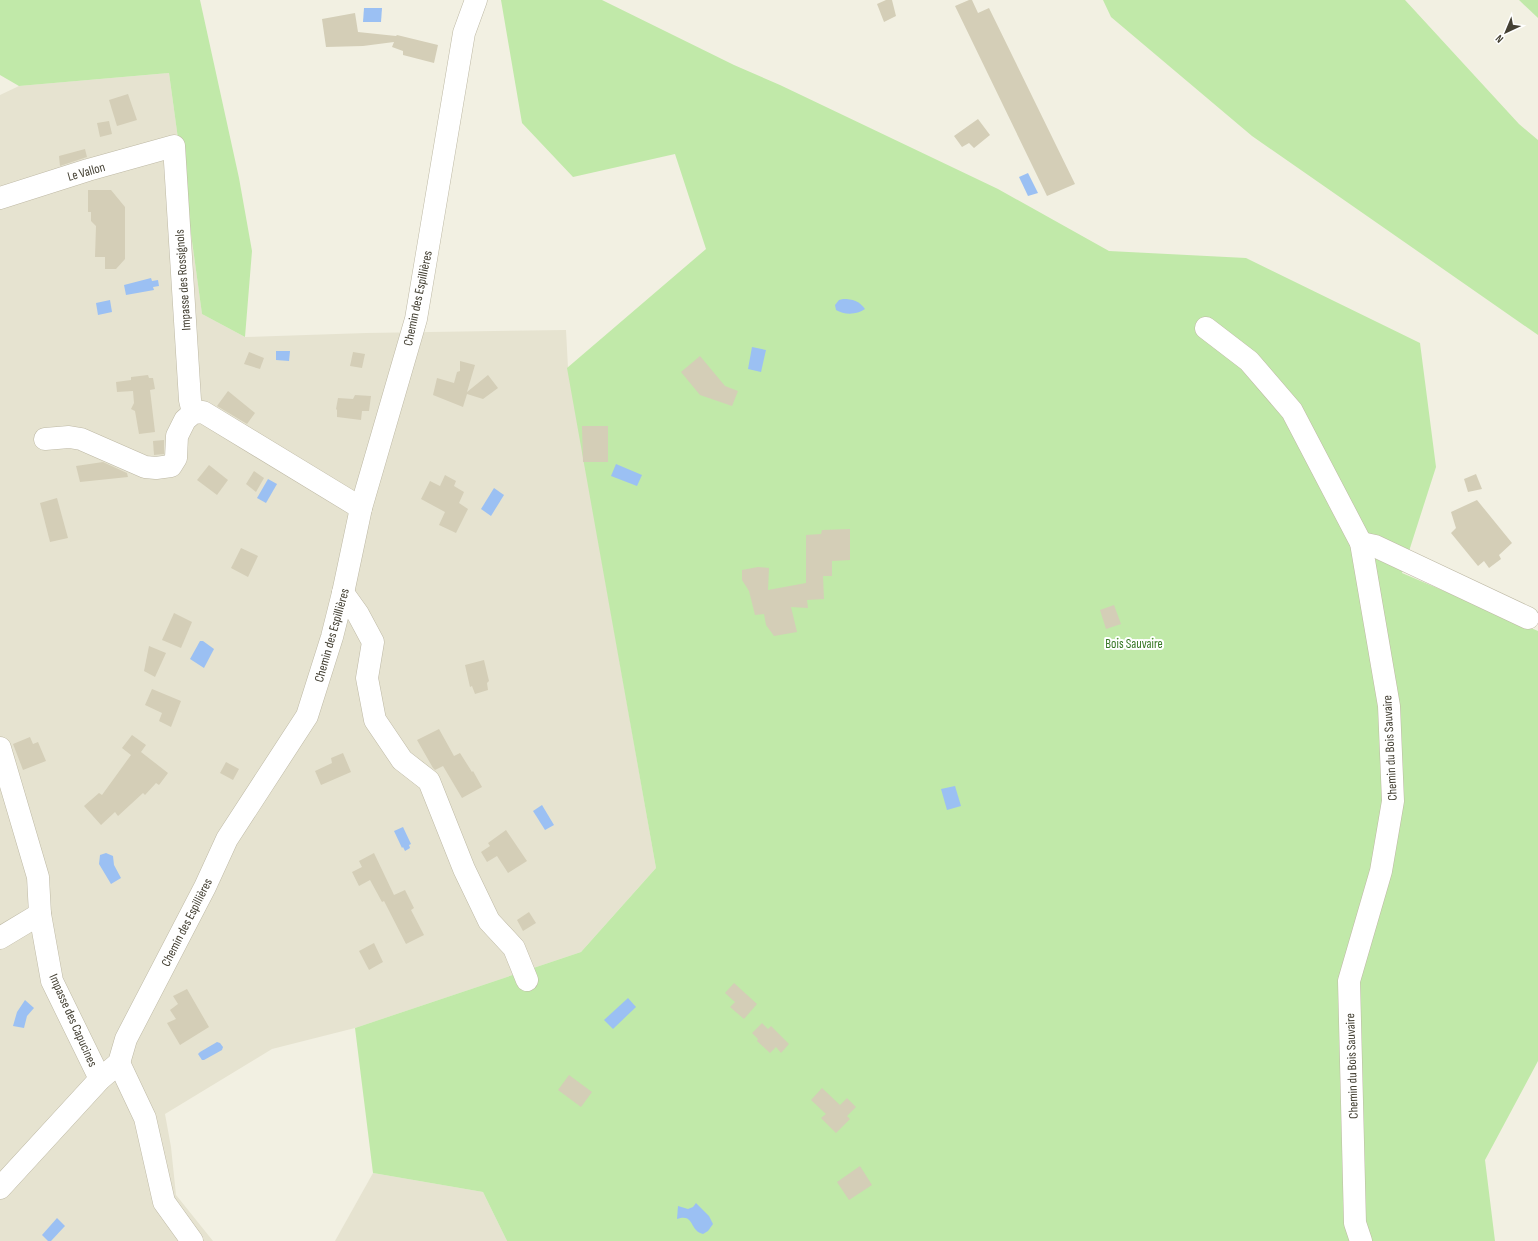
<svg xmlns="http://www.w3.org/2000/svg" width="1538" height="1241" viewBox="0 0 1538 1241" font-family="'Sofia Sans Condensed',sans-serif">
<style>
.residential{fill:#e6e3d0}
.green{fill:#c1e9a9}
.water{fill:#9bc0f3}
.building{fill:#d4ceb7}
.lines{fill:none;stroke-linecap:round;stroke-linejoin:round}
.minor-casing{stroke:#beb9a5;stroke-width:23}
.minor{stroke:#fff;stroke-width:22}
.labels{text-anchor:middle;stroke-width:4;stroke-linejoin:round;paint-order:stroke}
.street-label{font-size:13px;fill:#444033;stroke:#fff}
.park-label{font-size:13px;fill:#367724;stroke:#fff}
</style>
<rect width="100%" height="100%" fill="#f2f0e2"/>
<!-- residential -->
<g class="residential">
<polygon points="169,73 202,314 245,337 366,333 566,330 568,368 656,868 581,952 355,1028 272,1049 165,1114 171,1147 176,1195 213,1241 0,1241 0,95 19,86"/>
<polygon points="373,1173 483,1192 507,1241 335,1241"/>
</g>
<!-- green -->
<g class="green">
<polygon points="0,0 200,0 239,178 252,251 245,337 202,314 169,73 19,86 0,75"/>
<polygon points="501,0 602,0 734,65 780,85 998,189 1109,251 1246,258 1420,343 1436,467 1402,573 1538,631 1538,1061 1485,1160 1495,1241 507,1241 483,1192 373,1173 355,1028 581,952 656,868 567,368 706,249 675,154 573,177 522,123"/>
<polygon points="1103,0 1405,0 1519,124 1538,140 1538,335 1252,136 1111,17"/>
<polygon points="1519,0 1538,0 1538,18"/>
</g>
<!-- water -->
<g class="water">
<polygon points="364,8 382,8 381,22 363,22"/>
<polygon points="1028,173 1038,193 1028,196 1019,177"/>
<polygon points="151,278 152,281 158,280 159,286 153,287 154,290 126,295 124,285"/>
<path d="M843,299C853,299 859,301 865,309C857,315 844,315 836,310L835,305L839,300Z"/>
<polygon points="110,300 112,312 98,315 96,303"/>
<polygon points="752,347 766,350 761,372 748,369"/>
<polygon points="276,351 290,351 289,361 276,360"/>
<polygon points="616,464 642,475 637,486 611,476"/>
<polygon points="268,479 277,484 266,503 257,498"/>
<polygon points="494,488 504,495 491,516 481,509"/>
<polygon points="200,641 203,641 214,649 204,668 190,659"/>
<polygon points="955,786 961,806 947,810 941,789"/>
<polygon points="542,805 554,825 545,830 533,811"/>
<polygon points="403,827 411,844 409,845 410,848 405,851 403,847 402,848 394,831"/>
<polygon points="106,853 113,856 114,865 121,878 111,884 99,864 100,855"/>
<polygon points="628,998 636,1007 613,1029 604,1020"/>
<polygon points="25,1000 34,1008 27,1016 24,1028 13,1026 17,1012"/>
<polygon points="217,1042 220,1043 223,1047 222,1050 204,1060 202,1060 198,1054 200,1052"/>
<path d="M696,1203L709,1216L713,1224L708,1231L703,1234C689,1231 695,1213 677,1219L678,1206L688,1209L693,1207Z"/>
<polygon points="57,1218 65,1226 51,1241 48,1241 42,1235"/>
</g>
<!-- building -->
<g class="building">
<polygon points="886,0 892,0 896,16 884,22 877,4"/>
<polygon points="969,0 972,0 978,13 989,8 1075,184 1047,196 955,6"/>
<polygon points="355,13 358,32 396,36 397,35 438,45 434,63 403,55 403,51 392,47 394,42 363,46 326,47 322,19"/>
<polygon points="128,94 137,120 117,126 109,100"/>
<polygon points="978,119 990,135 974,148 969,143 962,147 954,136"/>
<polygon points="109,121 112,134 100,137 97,123"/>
<polygon points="85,149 87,157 60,166 59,156"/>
<polygon points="88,190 111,190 125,207 125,259 116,269 105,269 105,257 95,257 96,226 91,221 91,212 88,212"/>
<polygon points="249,352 264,358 260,369 244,364"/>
<polygon points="353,352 365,354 362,368 350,366"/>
<polygon points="700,356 725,386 738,391 732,406 700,395 681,372"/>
<polygon points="460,361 475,365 467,392 488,375 498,388 483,399 467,394 463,407 433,395 437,378 454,383 457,372 460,371"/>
<polygon points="148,375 149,378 153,378 155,389 150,390 155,432 139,434 135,411 131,409 134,403 133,391 117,392 116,382 131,380 131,377"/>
<polygon points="228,391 255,413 247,424 217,406"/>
<polygon points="355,395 371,396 369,411 362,411 361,420 337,417 337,410 336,409 338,398 353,399"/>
<polygon points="582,426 608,426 608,462 583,462"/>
<polygon points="164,440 164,454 154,455 153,441"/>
<polygon points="103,462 127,473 128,477 80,482 76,466"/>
<polygon points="209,465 228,480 217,495 197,480"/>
<polygon points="254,471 264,478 256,492 246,484"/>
<polygon points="1476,474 1482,489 1468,492 1464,479"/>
<polygon points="445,475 456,481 454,486 464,492 459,503 468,509 456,533 439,525 445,512 421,499 430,481 440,486"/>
<polygon points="57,498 68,538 50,542 40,503"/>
<polygon points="1477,500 1512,543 1499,555 1501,559 1489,568 1484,561 1478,566 1451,533 1456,528 1451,512"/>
<polygon points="850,529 850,560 832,561 832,576 823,576 824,599 807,600 808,608 791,607 797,632 774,636 766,625 764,614 755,615 749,591 742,580 742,570 758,567 769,568 768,590 806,583 806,535 821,534 822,530"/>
<polygon points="241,548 258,556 248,577 231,568"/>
<polygon points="1114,605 1121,624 1106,629 1100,610"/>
<polygon points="174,613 192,622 181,648 162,640"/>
<polygon points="149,646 166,653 155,677 144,671"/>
<polygon points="484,660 489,681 487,683 488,690 475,694 472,686 470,687 465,665"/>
<polygon points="152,689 181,701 171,727 159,721 162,713 145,705"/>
<polygon points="439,729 454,756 460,753 472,772 473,771 482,787 462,798 443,766 435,770 433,768 417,740"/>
<polygon points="132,735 146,745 141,752 168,773 159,785 156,783 145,795 143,793 118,816 115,812 101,825 84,806 99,793 102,795 131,755 122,748"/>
<polygon points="30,737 33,744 38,742 46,761 23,770 13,744"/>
<polygon points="343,753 351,772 321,785 315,771 332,763 331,758"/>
<polygon points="226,762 239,769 233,780 220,773"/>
<polygon points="506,830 527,861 508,873 497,856 487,862 481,852 490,846 488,843"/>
<polygon points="374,853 394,895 405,890 414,908 411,910 424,935 406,944 384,901 382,902 370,880 359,886 352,872 362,867 359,861"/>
<polygon points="529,912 536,923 523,931 517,920"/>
<polygon points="374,943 383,962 369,970 359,951"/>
<polygon points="734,983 757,1004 744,1019 730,1007 735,1002 725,993"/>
<polygon points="187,989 209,1027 180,1045 167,1023 176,1019 170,1010 178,1004 173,996"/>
<polygon points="762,1023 768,1029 771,1026 789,1044 781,1053 776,1047 770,1053 757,1041 758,1039 752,1033"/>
<polygon points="569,1075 592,1092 581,1107 558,1090"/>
<polygon points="822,1088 840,1105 847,1098 856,1107 847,1116 850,1119 836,1133 821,1118 826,1114 811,1100"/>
<polygon points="860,1166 872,1185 849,1200 837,1182"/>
</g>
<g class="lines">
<!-- minor casing -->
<g class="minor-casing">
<g id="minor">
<polyline points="0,198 88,170 174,146 190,400 193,413"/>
<polyline points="1206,328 1249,361 1292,411 1361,543 1389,706 1393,801 1381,871 1349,981 1355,1223 1361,1241"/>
<polyline points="45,439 69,437 81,439 145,467 156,468 171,466 176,458 177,436 185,420 193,413 203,412 361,508"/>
<polyline points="1361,543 1375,546 1528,618"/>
<polyline points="343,593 358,614 373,642 367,678 375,720 402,760 429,781 464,869 489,921 514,948 527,980"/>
<polyline points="0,748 38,877 40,914 52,981 100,1079"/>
<polyline points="0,938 40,914"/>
<polyline points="119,1063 145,1118 164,1202 192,1241"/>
<polyline points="0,1188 100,1079 119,1063 126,1039 205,887 227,839 307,716 332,637 343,593 361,508 416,319 464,33 476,0"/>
</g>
</g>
<!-- minor -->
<use href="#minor" class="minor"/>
</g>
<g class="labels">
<!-- street labels -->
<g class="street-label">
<text transform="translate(86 171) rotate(-16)" y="5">Le Vallon</text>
<text transform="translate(182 280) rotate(-94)" y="5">Impasse des Rossignols</text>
<text transform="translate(417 298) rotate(-78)" y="5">Chemin des Espillières</text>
<text transform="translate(331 635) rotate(-74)" y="5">Chemin des Espillières</text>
<text transform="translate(1389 748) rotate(-93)" y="5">Chemin du Bois Sauvaire</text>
<text transform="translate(186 922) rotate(-63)" y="5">Chemin des Espillières</text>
<text transform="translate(74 1020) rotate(66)" y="5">Impasse des Capucines</text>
<text transform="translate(1351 1066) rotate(-92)" y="5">Chemin du Bois Sauvaire</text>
</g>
<!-- park labels -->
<g class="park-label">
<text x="1134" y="648">Bois Sauvaire</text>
</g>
</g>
<!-- north arrow -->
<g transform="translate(1506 32) rotate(224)" stroke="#ffffff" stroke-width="3" paint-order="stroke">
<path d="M0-3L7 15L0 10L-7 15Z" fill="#444033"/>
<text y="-6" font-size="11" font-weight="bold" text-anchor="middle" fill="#444033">N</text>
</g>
</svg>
